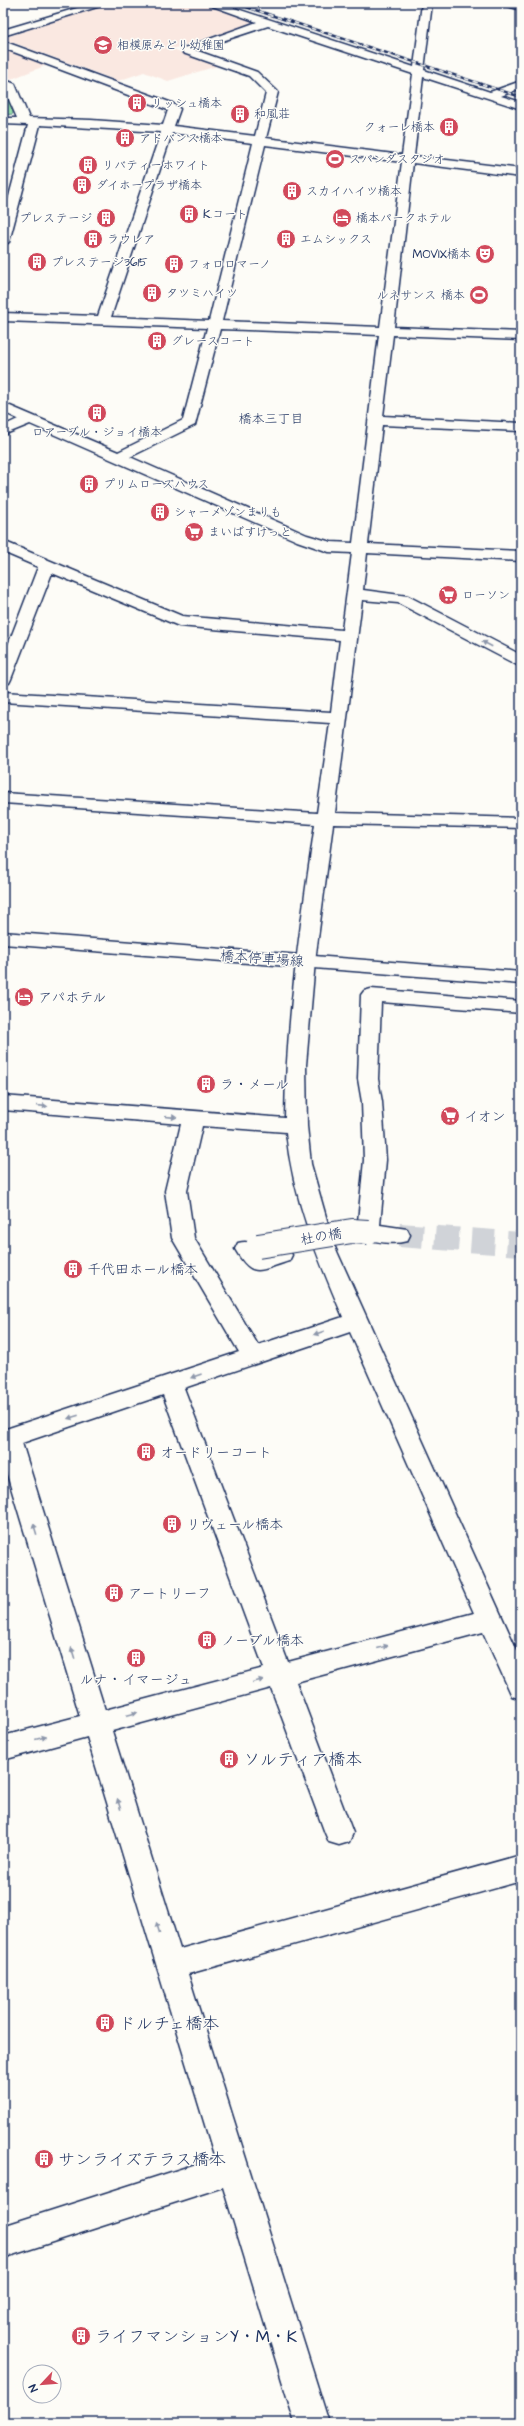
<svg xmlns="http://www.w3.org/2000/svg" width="524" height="2426" viewBox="0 0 524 2426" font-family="'Architects Daughter','Klee One',sans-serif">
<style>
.built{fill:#fae8e1}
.green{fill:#96dca9;stroke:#588684}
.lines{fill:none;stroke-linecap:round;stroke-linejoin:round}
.minor-tunnel{stroke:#d0d3d8;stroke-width:24;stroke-dasharray:24 12;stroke-linecap:butt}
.minor-casing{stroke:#1b2f5e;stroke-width:3}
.major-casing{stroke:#1b2f5e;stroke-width:3}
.minor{fill:#fdfcf7;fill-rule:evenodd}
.major{fill:#fdfcf7;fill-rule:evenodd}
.rail-casing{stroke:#1b2f5e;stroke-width:2.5}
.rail{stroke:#fdfcf7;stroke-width:1.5;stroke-dasharray:4.5;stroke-linecap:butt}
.minor-bridge-casing{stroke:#1b2f5e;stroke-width:26;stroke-linecap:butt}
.minor-bridge{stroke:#fdfcf7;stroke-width:24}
.oneway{fill:#8c96aa}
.labels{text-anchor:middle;stroke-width:3;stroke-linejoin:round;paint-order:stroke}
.far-poi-label{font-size:12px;fill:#1b2f5e;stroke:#fdfcf7;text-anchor:start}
.far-neighbourhood-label{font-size:13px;fill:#1b2f5e;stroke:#fdfcf7}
.street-label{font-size:14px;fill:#1b2f5e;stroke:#fdfcf7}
.poi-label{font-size:14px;fill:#1b2f5e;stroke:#fdfcf7;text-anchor:start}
.near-poi-label{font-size:17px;fill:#1b2f5e;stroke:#fdfcf7;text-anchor:start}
</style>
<rect width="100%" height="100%" fill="#fdfcf7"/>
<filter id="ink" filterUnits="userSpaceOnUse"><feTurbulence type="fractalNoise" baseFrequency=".025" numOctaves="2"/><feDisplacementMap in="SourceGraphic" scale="8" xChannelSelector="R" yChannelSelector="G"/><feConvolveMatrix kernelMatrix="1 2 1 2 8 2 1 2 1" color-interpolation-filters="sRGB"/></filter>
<g filter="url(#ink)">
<!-- built -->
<g class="built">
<polygon points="113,3 199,3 255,22 173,49 217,66 168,81 144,72 118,81 6,40 6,37"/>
<polygon points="3,47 47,64 47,65 14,78 3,80"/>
</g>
<!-- green -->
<polygon class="green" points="3,86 12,106 13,114 3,115"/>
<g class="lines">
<!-- minor-tunnel -->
<polyline class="minor-tunnel" points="399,1235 521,1244"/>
<!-- minor casing -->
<g class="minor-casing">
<g id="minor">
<polygon points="94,3 110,3 3,36 3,30"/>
<path d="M204,3H219L414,67L422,3H432L424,70L490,92L521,81V88L501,96L521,102V109L423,77L414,156L521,169V177L413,163L394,327L521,332V340L393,335L383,416L521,423V431L382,425L368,544L521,551V561L367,553L363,590L408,596L521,655V667L398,603L362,600L335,813L521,818V828L333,824L315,961L306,1065L307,1126L311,1164L334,1245L521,1659V1699L512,1696L483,1632L296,1682L353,1833L349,1842L339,1845L329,1842L325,1833L271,1688L112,1731L180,1949L521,1855V1881L188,1974L329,2423H295L223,2187L3,2258V2226L215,2158L87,1737L3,1760V1736L80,1716L3,1461V1430L239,1352L172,1238L165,1191L181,1124L3,1110V1096L285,1118C286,1019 301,922 315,824L3,803V793L317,813L330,723L3,702V692L331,712L340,640L179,626L52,573L11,679L9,683L3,684V658L38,567L3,552V541L182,616L342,630L352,553L329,552L297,541L30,424L3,435V426L18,419L3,412V403L118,452L183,420L207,328L3,321V313L98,316L161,132L40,125L9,242L3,246V219L28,125L3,124V118H17L3,86V79L15,84L29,118L91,120L163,125L168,110L3,48V41L172,103L180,109L174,126L255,136L266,93L249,76L183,53L182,49L257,22ZM268,26L413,74L402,155L266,138L278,92L276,90L257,72L195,50ZM172,133L253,143L209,321L111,317ZM265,145L402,162L380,327L222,321ZM220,329L379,335L353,543L331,542L307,535L130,457L195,425ZM202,1126L286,1132C293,1199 317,1256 343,1317L258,1345L194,1238L187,1191ZM350,1332L474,1613L288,1662L184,1388ZM163,1395L264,1668L105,1710L22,1443Z"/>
<polygon points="503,3 521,4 521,10 504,5"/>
<path d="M371,989L521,1001V1013L381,1002L378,1079L382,1102L386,1160L380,1225L407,1229L410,1235L407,1241C393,1245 374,1242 360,1237L357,1232L364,1160L362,1102L358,1079L361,995L364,991Z"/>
<path d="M273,1236C283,1239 287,1246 292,1255L289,1261C259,1270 253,1280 235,1249L238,1243C250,1240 254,1244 261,1253L267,1251L262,1244L265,1238Z"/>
</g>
</g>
<!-- major casing -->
<g class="major-casing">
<polygon id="major" points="3,932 521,972 521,984 3,944"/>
</g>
<!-- minor -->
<use href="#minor" class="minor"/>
<!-- major -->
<use href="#major" class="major"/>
<!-- rail casing -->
<g class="rail-casing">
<polyline id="rail" points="234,3 521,97"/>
</g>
<!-- rail -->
<use href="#rail" class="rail"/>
<!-- minor-bridge casing -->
<g class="minor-bridge-casing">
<polyline id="minor-bridge" points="258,1246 352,1231 368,1232"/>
</g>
<!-- minor-bridge -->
<use href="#minor-bridge" class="minor-bridge"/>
</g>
<!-- one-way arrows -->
<defs><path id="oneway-solid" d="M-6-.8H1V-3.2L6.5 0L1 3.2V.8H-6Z"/></defs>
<g class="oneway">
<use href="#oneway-solid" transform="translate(487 644) rotate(-152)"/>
<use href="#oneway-solid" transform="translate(42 1106) rotate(5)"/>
<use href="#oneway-solid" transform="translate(171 1117) rotate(5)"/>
<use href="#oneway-solid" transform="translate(319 1333) rotate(161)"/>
<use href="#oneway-solid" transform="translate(196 1376) rotate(160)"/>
<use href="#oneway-solid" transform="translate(73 1417) rotate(162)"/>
<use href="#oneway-solid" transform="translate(35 1529) rotate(-107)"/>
<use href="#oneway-solid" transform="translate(383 1647) rotate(-15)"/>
<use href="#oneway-solid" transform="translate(73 1653) rotate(-107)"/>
<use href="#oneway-solid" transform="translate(258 1681) rotate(-15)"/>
<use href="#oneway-solid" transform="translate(132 1714) rotate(-15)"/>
<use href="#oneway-solid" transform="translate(41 1738) rotate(-14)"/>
<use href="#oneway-solid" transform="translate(119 1804) rotate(-107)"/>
<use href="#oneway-solid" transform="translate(158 1928) rotate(-107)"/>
</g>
</g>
<!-- icons -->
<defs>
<g id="school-disc" transform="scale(1)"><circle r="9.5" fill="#d1495b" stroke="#fdfcf7"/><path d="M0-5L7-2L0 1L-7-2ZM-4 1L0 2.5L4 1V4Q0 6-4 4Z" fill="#fff"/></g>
<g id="building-disc" transform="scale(1)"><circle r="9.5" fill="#d1495b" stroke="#fdfcf7"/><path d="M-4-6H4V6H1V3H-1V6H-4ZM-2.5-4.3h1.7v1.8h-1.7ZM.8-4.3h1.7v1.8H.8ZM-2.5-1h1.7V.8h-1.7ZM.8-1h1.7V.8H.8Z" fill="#fff"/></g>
<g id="stadium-disc" transform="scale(1)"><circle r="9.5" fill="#d1495b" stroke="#fdfcf7"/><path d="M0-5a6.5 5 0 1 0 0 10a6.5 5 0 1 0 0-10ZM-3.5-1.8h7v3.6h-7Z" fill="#fff"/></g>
<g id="hotel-disc" transform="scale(1)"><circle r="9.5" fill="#d1495b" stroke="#fdfcf7"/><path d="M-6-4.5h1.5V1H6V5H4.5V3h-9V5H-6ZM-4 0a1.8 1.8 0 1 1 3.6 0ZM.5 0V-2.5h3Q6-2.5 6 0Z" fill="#fff"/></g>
<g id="theatre-disc" transform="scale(1)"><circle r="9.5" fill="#d1495b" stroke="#fdfcf7"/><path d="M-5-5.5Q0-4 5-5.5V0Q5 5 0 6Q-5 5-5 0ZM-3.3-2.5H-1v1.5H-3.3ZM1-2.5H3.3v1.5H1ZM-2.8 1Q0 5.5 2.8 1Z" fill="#fff"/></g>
<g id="supermarket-disc" transform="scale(1)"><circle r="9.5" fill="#d1495b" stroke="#fdfcf7"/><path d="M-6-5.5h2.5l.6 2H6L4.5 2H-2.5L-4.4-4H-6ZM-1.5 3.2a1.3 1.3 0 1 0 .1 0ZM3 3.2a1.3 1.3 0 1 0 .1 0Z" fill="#fff"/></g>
</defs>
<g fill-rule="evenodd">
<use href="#school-disc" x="103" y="45"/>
<use href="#building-disc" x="137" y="103"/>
<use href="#building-disc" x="240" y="114"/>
<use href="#building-disc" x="449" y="127"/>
<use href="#building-disc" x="125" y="138"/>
<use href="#stadium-disc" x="335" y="159"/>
<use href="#building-disc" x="88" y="165"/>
<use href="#building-disc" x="82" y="185"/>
<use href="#building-disc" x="292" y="191"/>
<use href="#building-disc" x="189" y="214"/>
<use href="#building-disc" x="106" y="218"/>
<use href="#hotel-disc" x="342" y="218"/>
<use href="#building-disc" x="93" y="239"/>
<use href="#building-disc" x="286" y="239"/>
<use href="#theatre-disc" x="485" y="254"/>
<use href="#building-disc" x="37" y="262"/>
<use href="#building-disc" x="174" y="264"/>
<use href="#building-disc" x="152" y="293"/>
<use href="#stadium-disc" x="479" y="295"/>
<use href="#building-disc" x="157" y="341"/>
<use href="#building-disc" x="97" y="413"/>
<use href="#building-disc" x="89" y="484"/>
<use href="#building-disc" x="160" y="512"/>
<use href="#supermarket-disc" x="194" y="532"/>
<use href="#supermarket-disc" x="448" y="595"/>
<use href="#hotel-disc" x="24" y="997"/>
<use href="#building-disc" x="206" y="1084"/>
<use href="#supermarket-disc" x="450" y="1116"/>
<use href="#building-disc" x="73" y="1269"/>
<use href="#building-disc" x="146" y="1452"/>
<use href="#building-disc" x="172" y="1524"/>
<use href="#building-disc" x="114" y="1593"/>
<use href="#building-disc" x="207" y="1640"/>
<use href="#building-disc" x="136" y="1658"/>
<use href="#building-disc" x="229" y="1759"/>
<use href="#building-disc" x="105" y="2023"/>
<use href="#building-disc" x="44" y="2159"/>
<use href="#building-disc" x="81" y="2336"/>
</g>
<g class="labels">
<!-- far-poi labels -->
<g class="far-poi-label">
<text x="117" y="49">相模原みどり幼稚園</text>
<text x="151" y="107">リッシュ橋本</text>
<text x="254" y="118">和風荘</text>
<text x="435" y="131" text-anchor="end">クォーレ橋本</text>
<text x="139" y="142">アドバンス橋本</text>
<text x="349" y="163">スパンダスタジオ</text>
<text x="102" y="169">リバティーホワイト</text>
<text x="96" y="189">ダイホープラザ橋本</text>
<text x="306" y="195">スカイハイツ橋本</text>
<text x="203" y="218">K.コート</text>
<text x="92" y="222" text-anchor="end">プレステージ</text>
<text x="356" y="222">橋本パークホテル</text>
<text x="107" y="243">ラウレア</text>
<text x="300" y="243">エムシックス</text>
<text x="471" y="258" text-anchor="end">MOVIX橋本</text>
<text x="51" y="266">プレステージ3615</text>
<text x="188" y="268">フォロロマーノ</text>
<text x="166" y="297">タツミハイツ</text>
<text x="465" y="299" text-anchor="end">ルネサンス 橋本</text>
<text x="171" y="345">グレースコート</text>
<text x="97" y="436" text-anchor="middle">ロアーブル・ジョイ橋本</text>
<text x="103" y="488">プリムローズハウス</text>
<text x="174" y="516">シャーメゾンまりも</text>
<text x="208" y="536">まいばすけっと</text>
<text x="462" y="599">ローソン</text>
</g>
<!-- far-neighbourhood labels -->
<g class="far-neighbourhood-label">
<text x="271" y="423">橋本三丁目</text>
</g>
<!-- street labels -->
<g class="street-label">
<text transform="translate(262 958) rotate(4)" y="5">橋本停車場線</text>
<text transform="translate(321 1236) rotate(-10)" y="5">杜の橋</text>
</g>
<!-- poi labels -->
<g class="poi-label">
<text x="38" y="1002">アパホテル</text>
<text x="220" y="1089">ラ・メール</text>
<text x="464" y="1121">イオン</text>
<text x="87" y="1274">千代田ホール橋本</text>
<text x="160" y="1457">オードリーコート</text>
<text x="186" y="1529">リヴェール橋本</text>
<text x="128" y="1598">アートリーフ</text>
<text x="221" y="1645">ノーブル橋本</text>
<text x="136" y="1684" text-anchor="middle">ルナ・イマージュ</text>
</g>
<!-- near-poi labels -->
<g class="near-poi-label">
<text x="243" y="1765">ソルティア橋本</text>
<text x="119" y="2029">ドルチェ橋本</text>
<text x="58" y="2165">サンライズテラス橋本</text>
<text x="95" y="2342">ライフマンションY・M・K</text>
</g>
</g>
<!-- margin -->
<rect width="524" height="2426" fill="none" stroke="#fdfcf7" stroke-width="16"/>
<rect x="8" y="8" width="508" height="2410" fill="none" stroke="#1b2f5e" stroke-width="1.5" filter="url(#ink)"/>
<!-- north arrow -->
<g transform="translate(42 2384) rotate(244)"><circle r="19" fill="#fdfcf7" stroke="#a3aaba"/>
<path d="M0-3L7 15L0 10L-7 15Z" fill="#d1495b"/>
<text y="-6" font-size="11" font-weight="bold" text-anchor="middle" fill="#1b2f5e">N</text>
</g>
</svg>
